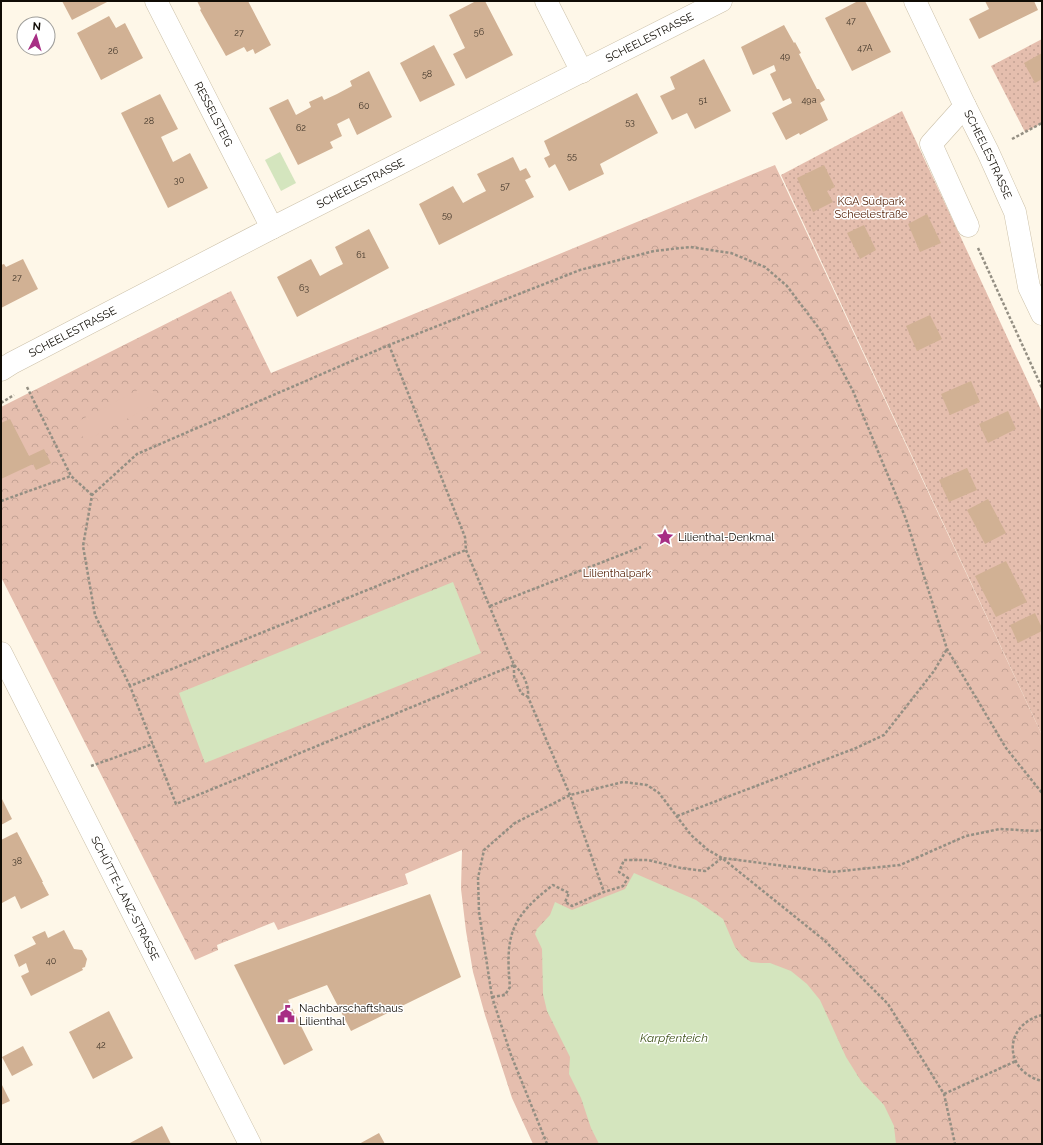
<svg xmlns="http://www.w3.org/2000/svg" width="1043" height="1145" viewBox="0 0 1043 1145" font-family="Raleway,sans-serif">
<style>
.park{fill:url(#park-crowns)}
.garden{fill:url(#garden-dots)}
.pitch{fill:#e5beae}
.water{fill:#d4e5be}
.building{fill:#d1b194}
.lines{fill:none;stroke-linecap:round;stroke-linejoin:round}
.minor-casing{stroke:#ccc1a9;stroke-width:23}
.path{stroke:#948f83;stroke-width:2.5;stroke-dasharray:3 2;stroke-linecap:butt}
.minor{stroke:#fff;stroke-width:22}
.labels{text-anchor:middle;stroke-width:3;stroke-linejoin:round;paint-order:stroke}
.number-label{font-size:9px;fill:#403529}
.street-label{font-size:11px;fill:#100c05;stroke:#fff}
.park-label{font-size:11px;fill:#521e04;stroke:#fff}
.poi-label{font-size:11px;fill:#100c05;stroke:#fff;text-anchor:start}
.water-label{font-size:12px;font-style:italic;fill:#42551d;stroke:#fff}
</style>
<defs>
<pattern id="park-crowns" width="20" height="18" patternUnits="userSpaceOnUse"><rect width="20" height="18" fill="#e5beae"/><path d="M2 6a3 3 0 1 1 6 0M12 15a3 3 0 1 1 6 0" fill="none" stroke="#c3a294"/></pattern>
<pattern id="garden-dots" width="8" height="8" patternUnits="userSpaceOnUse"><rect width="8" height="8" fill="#e5beae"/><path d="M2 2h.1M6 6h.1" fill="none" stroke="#c3a294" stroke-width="1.8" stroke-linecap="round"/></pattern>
</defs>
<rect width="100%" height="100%" fill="#fef7e8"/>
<!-- park -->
<polygon class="park" points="775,165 1042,735 1042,1144 533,1144 512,1098 485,1015 473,972 466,931 461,889 462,850 405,874 408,884 278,930 274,922 217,945 218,950 195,960 1,577 1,407 231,291 271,373"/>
<!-- garden -->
<g class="garden">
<polygon points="1042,39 1042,123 1025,132 991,66"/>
<polygon points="902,111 1042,412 1042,735 781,175"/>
</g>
<!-- pitch -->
<polygon class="pitch" points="149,384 159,402 85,441 75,423"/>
<!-- water -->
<g class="water">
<polygon points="280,152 296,183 281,191 265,160"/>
<polygon points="453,582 481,653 205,763 179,693"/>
<polygon points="634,873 696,900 723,919 735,947 742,956 751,962 761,963 770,963 791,971 807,984 820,1000 846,1057 861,1081 884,1105 894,1126 896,1144 599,1144 591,1128 581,1098 569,1074 570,1057 547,1011 543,994 542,949 535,934 537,929 550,915 555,902 572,910 625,889"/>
</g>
<!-- building -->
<g class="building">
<polygon points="62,1 109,1 72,20"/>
<polygon points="197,1 248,1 271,45 255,54 253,49 247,52 244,47 226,56 200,10 201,9"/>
<polygon points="476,1 485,1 513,55 466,79 453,54 465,48 449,15"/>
<polygon points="858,1 865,1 891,52 852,71 825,18"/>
<polygon points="985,1 1034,1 1038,10 979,39 969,19 989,9"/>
<polygon points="109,16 116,28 125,23 143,58 101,80 77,33"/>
<polygon points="784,25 794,43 795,42 801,53 799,54 817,89 819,89 825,100 820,103 828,120 800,135 799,133 786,140 772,113 792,103 790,98 783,101 770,74 776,71 774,65 753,75 741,47"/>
<polygon points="434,45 455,85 420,102 400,63"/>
<polygon points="1042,53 1042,79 1035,83 1024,63"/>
<polygon points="704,59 731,111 695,129 687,113 672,120 660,96 675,89 670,77"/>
<polygon points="369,71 392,117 357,135 349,118 337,124 342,136 330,142 333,148 298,165 269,108 288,99 296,115 311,107 309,102 322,96 324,100 337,94 352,86 350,81"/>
<polygon points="637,93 658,133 600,164 604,174 569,191 555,164 549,168 544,158 550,155 544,141"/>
<polygon points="160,94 178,129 161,137 173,162 190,153 208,188 168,208 121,113"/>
<polygon points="513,157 520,171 526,168 531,177 525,180 534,197 439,245 419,204 453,186 463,203 474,197 486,191 477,174"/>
<polygon points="824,165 835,187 827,191 833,202 813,212 797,178"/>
<polygon points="927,214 941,243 920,252 908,224"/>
<polygon points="864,225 876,250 860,259 847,233"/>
<polygon points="369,229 389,268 297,317 277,277 311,259 320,276 331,270 343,264 335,247"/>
<polygon points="23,259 38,289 1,308 1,265 4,264 6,267"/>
<polygon points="930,315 942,339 917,351 906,326"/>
<polygon points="971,381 980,402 950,415 941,394"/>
<polygon points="1008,411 1016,429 988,443 979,424"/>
<polygon points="10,419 29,456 44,449 51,463 36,470 33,464 1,479 1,423"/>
<polygon points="967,468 977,490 949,502 939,480"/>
<polygon points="988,499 1006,533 985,544 967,510"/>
<polygon points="1006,561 1027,602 996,617 975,576"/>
<polygon points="1035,613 1042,628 1042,631 1018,643 1010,625"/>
<polygon points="1,797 12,819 1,825"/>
<polygon points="17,832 43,882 42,882 49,895 21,909 15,896 2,903 1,901 1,840"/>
<polygon points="430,894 461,977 351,1031 327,985 288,1000 313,1050 284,1065 234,965"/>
<polygon points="64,930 74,949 82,950 87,959 85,967 82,968 83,970 31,996 21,976 29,972 26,963 19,967 14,955 36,944 32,937 45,931 48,938"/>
<polygon points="109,1011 133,1058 93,1079 69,1032"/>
<polygon points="23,1046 33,1065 12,1076 2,1057"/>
<polygon points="1,1083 10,1101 1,1105"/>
<polygon points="162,1126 171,1144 128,1144"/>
<polygon points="379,1133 385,1144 359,1144"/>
</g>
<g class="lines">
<!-- minor casing -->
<g class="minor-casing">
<g id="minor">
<path id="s1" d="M156,1L272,228"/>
<polyline points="546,1 582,72"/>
<path id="s2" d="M915,1L965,106L988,152L1015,212L1029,287L1042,314"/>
<polyline points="965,106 931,144 968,226"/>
<path id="s3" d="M1,370L12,363L272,228L721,1"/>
<path id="s4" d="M1,653L250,1144"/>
</g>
</g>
<!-- path -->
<g class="path">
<polyline points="1012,139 1042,123"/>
<polyline points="978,248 1042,388"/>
<polyline points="389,345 465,537 466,550"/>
<polyline points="27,387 71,476 92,495"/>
<polyline points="1,403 14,395"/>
<polyline points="1,501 71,476"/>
<polygon points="466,550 514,665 176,804 130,686"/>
<polyline points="490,606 641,547"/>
<path d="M514,665C523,673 529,684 528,697L570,795L604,892"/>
<polyline points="514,665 514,676 521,693 528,697"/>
<polyline points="130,686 95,615 83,546 92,495 137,454 389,345 580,270 654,251 690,247 731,253 765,267 787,286 821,331 853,391 906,519 947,649 1006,748 1042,793"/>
<polyline points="91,766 153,744"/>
<polyline points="677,816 856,748 884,735 934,671 947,649"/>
<path d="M492,997L505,995L510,987C505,935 511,917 553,885L569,893L565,902L572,906L604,892L623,886L628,878L619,872L624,860H648L681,868L705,871L722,858L832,872L900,865L966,836L1000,829L1036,831L1042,830"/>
<path d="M1042,1015C1003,1025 1003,1071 1042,1081"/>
<polyline points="944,1094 1016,1061"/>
<polyline points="547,1144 511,1055 492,997 479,912 478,878 484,850 515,823 570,795 623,782 647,785 659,793 691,835 708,850 722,858 824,940 888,1004 944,1094 955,1144"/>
</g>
<!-- minor -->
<use href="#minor" class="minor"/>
</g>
<!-- icons -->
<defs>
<g id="sight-bare" transform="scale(1.38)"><path d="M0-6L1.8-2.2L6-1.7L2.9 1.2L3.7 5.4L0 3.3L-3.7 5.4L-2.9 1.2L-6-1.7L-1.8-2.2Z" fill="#a72e84" stroke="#fff" stroke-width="2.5" paint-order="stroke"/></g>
<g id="civic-bare" transform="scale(1.38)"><path d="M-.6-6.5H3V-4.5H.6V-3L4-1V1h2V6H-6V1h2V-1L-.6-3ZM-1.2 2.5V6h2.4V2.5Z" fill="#a72e84" stroke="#fff" stroke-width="2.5" paint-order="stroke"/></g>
</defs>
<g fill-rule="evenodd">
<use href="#sight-bare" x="665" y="537"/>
<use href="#civic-bare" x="286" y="1014"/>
</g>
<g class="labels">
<!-- number labels -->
<g class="number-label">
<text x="851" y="24">47</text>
<text x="479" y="35">56</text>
<text x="239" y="36">27</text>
<text x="865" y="51">47A</text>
<text x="113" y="54">26</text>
<text x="785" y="59">49</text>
<text x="427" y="77">58</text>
<text x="703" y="103">51</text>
<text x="809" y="103">49a</text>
<text x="364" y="109">60</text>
<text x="149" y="124">28</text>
<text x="630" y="125">53</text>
<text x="301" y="131">62</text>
<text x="572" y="159">55</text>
<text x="179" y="183">30</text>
<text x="505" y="189">57</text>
<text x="447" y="218">59</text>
<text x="361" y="258">61</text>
<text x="17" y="281">27</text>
<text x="304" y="291">63</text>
<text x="17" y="864">38</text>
<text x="51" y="964">40</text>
<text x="101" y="1048">42</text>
</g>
<!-- street labels -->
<g class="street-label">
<text dy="4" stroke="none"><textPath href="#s3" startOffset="729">SCHEELESTRASSE</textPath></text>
<text dy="4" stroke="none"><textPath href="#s1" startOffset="127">RESSELSTEIG</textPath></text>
<text dy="4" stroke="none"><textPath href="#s2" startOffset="170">SCHEELESTRASSE</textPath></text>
<text dy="4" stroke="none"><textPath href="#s3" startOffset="405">SCHEELESTRASSE</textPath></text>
<text dy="4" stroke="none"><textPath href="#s3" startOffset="81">SCHEELESTRASSE</textPath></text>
<text dy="4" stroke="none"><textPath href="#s4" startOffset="275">SCHÜTTE-LANZ-STRASSE</textPath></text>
</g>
<!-- park labels -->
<g class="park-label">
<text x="871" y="205">KGA Südpark<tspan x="871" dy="13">Scheelestraße</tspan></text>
<text x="617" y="577">Lilienthalpark</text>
</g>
<!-- poi labels -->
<g class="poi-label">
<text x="678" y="541">Lilienthal-Denkmal</text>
<text x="299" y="1012">Nachbarschaftshaus<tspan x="299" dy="13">Lilienthal</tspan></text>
</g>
<!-- water labels -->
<g class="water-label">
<text x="674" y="1042">Karpfenteich</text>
</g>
</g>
<!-- border -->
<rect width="1043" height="1145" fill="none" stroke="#100c05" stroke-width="4"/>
<!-- north arrow -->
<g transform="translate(36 36) rotate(5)"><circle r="19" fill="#ffffff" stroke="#9f9e9b"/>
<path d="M0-3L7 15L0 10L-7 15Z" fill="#a72e84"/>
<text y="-6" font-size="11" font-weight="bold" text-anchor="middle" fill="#100c05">N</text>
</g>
</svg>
